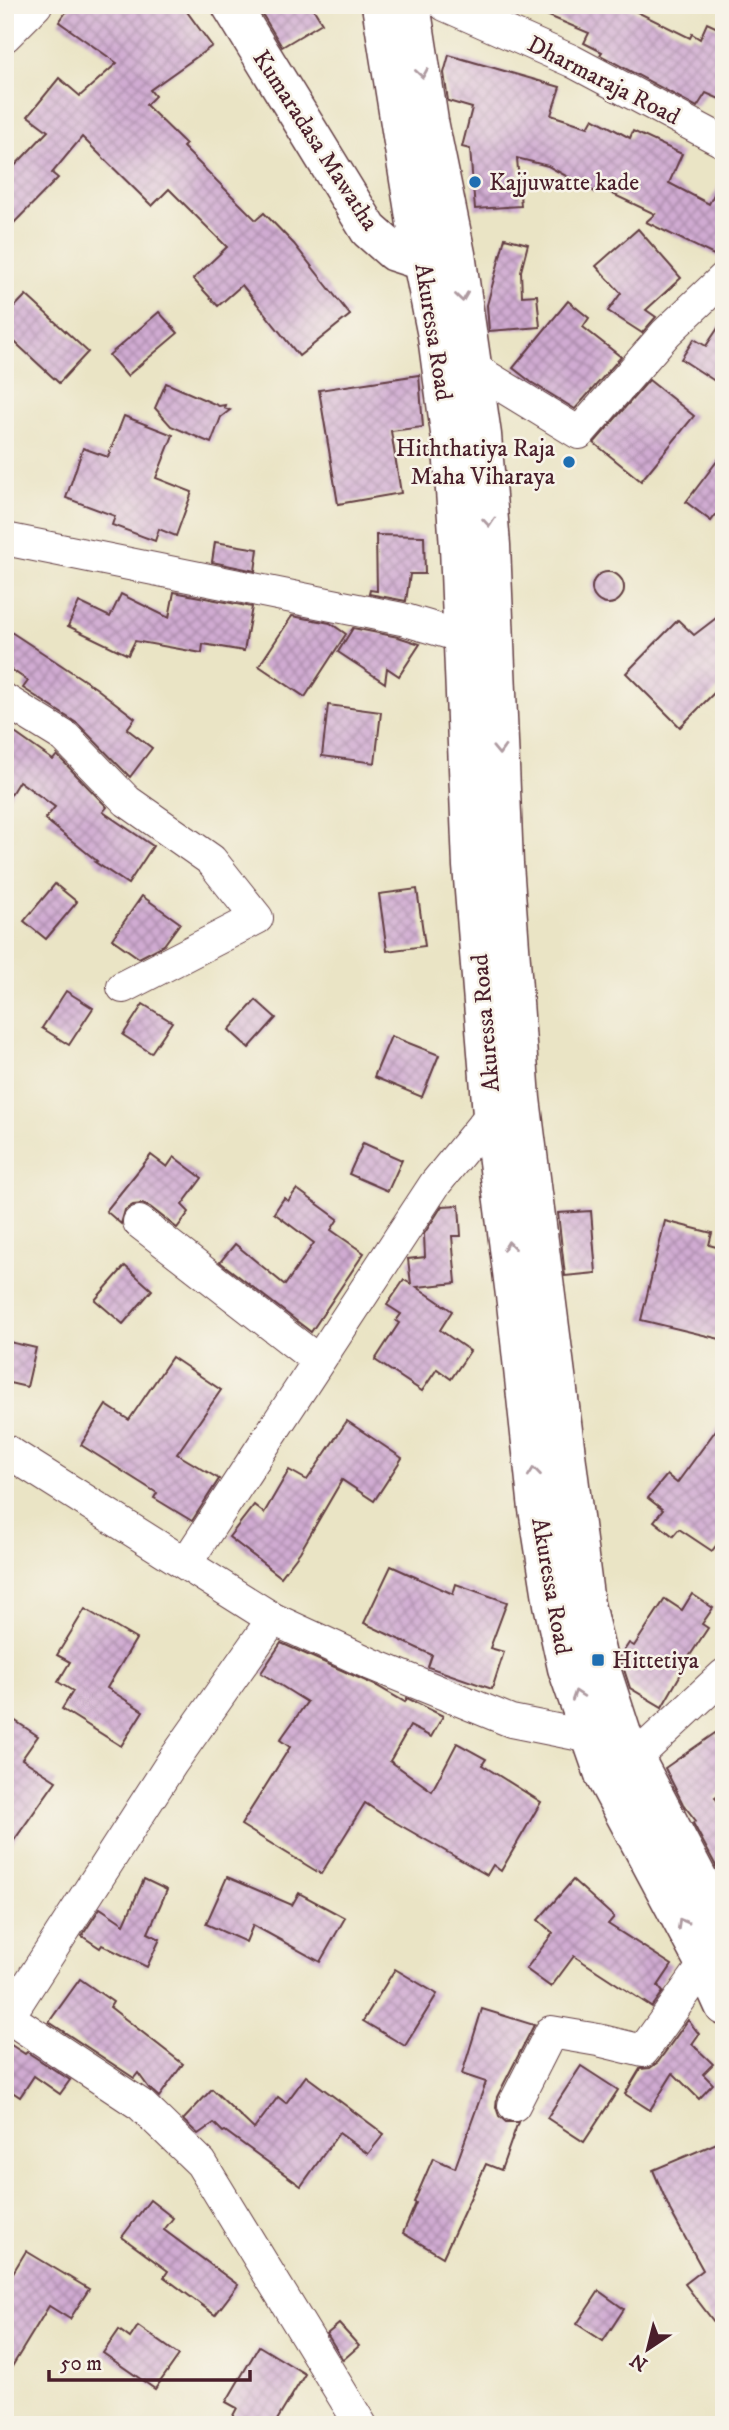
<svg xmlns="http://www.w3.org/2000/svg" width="729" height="2430" viewBox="0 0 729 2430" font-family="'IM FELL DW Pica',serif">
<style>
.building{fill:url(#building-cross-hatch)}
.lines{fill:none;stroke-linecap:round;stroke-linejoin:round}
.minor-casing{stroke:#623d42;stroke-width:34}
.secondary-casing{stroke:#623d42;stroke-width:41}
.trunk-casing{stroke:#623d42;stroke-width:41}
.minor{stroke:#fff;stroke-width:32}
.secondary{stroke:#fff;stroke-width:38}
.trunk{stroke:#fff;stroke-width:38}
.oneway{stroke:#ae9aa0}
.poi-dot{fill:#1f6fb2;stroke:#f7f3e8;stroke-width:2.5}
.labels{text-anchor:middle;stroke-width:5;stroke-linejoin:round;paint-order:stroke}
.street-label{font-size:24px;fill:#4a1f2b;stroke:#f7f3e8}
.poi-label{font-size:24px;fill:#4a1f2b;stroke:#f7f3e8;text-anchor:start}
</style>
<defs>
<pattern id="building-cross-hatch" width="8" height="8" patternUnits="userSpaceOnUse" patternTransform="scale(1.75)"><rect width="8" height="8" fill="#d0abd2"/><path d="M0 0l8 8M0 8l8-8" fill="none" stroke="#ab8bab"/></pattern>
</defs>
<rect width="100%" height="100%" fill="#f7f3e8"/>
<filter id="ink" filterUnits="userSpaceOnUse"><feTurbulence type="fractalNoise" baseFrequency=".0143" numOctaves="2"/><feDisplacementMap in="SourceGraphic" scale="14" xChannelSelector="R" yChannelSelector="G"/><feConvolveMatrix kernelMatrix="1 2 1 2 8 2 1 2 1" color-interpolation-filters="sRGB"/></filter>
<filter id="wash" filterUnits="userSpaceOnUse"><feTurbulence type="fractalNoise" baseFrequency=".00686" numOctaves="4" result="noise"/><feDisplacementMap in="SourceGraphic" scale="28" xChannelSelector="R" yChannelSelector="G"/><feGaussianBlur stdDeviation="1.57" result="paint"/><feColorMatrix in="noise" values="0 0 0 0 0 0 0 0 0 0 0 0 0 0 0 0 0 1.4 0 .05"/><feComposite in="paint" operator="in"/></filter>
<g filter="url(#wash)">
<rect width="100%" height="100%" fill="#eae4c5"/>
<g id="blocks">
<!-- building -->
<g class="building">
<polygon points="71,5 182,5 212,46 150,90 155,96 146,105 186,144 183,147 256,220 264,213 294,244 350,315 299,356 242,285 218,306 193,279 227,247 169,189 152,206 82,137 52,173 58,178 5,232 5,176 48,131 28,116 59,78 80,96 117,63 59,22"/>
<polygon points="272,5 311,5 322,23 282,47 261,12"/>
<polygon points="523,5 623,5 690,38 692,34 700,39 707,23 724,31 724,101 706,93 697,107 600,55 602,52 584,43 589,33"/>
<polygon points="449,55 560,87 551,115 588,127 593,118 630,138 633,131 682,154 669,183 709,204 724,175 724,260 646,222 655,214 598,187 595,192 548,166 517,158 521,206 475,209 470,149 462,147 472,108 448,101 444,73"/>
<polygon points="638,229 681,278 646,310 656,317 642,333 608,311 621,293 596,266"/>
<polygon points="505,238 528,244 521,271 522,296 537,295 540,327 489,331 487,305"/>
<polygon points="26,295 88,352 59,383 5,333 5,317"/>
<polygon points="568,301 589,318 583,327 621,357 575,409 531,382 513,368"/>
<polygon points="159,312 178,333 127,376 109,355"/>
<polygon points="724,319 724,387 681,359 694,339 706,346"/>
<polygon points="419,375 423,427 391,431 401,493 338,504 319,390"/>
<polygon points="649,380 694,416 641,481 594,443"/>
<polygon points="166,383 219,406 225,405 224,408 230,410 221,417 211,443 171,426 155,408"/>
<polygon points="124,416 173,435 156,478 192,492 176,536 159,529 155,541 112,525 115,516 66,498 83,448 108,457"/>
<polygon points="724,452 724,504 711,521 686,502"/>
<polygon points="376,535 424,536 425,574 410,574 406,601 369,594 370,590 377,591"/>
<polygon points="215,542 258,549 255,571 212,562"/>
<circle cx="608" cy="588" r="16"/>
<polygon points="174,592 252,607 244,651 203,644 202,653 135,641 128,655 68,626 79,602 110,617 121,594 169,618"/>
<polygon points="724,612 724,683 680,727 626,673 678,620 694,635"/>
<polygon points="292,616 330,623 346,634 305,697 259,666"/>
<polygon points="5,628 96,688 135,718 127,729 152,748 130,777 78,724 23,688 28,681 5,665"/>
<polygon points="353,628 398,637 420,644 399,676 387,668 385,683 338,652"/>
<polygon points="328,705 381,712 375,763 322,756"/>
<polygon points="5,726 53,760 57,755 107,807 103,812 153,846 128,884 95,862 97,861 45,819 55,807 19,781 5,804"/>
<polygon points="55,884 77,902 46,939 24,921"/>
<polygon points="417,889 425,946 387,951 379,894"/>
<polygon points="142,896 180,923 164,945 139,958 112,939"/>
<polygon points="66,991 93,1008 69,1045 42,1028"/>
<polygon points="256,1000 276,1018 249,1048 229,1030"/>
<polygon points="143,1004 172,1022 151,1053 123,1035"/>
<polygon points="391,1036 439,1055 422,1097 374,1077"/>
<polygon points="363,1143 402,1160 388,1191 349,1174"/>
<polygon points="151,1155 167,1167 174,1157 202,1178 182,1205 189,1212 177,1228 150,1207 142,1204 133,1205 125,1210 121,1224 106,1211"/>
<polygon points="297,1189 338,1219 331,1230 364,1253 311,1332 220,1262 235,1244 285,1285 314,1243 274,1213 284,1198 288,1201"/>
<polygon points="459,1205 461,1236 452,1236 456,1283 417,1287 452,1311 440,1330 470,1351 451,1379 437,1369 422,1391 375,1360 399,1323 396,1321 401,1314 387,1305 404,1280 411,1284 408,1259 425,1257 424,1234 442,1206"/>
<polygon points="591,1211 596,1273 565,1276 558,1213"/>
<polygon points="665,1221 712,1233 709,1245 724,1249 724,1340 641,1320"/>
<polygon points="125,1266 152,1290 123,1324 95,1300"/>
<polygon points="5,1341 36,1348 27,1387 5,1382"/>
<polygon points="172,1357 221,1390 177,1454 219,1479 192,1521 154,1498 157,1493 81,1445 106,1405 129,1420"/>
<polygon points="724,1419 724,1535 712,1551 679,1529 673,1536 654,1521 663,1510 648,1498 667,1475 677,1483"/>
<polygon points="347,1421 402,1458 374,1501 342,1480 300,1552 281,1577 229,1537 254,1505 264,1513 289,1470 307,1480"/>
<polygon points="391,1566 453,1594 456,1584 507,1602 490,1648 504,1652 492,1689 428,1667 432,1655 364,1623"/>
<polygon points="692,1594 713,1608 702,1624 708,1628 679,1672 681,1674 662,1707 630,1688 620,1657 629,1643 634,1646 665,1599 682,1610"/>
<polygon points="85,1609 136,1639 107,1688 143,1711 121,1746 62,1709 73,1691 58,1682 70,1662 57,1655"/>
<polygon points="281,1643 377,1686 405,1702 407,1698 443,1716 431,1737 410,1726 390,1761 432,1791 457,1743 486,1759 482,1765 541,1802 501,1871 493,1865 487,1875 386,1817 365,1803 321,1874 241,1825 290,1747 280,1740 307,1702 261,1673"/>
<polygon points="5,1714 38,1736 22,1759 56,1781 5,1853"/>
<polygon points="715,1733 724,1745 724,1791 715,1797 724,1812 724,1881 693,1823 696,1821 683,1804 665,1768"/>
<polygon points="227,1877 292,1905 299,1893 345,1918 320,1962 253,1925 246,1942 206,1924"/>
<polygon points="144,1879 167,1890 148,1933 160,1939 147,1967 102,1945 100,1948 82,1936 100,1908 124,1924"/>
<polygon points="573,1880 614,1917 608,1924 672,1965 658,1986 663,1992 652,2007 574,1956 551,1987 526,1969 553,1933 538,1920"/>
<polygon points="395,1969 437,1994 405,2046 363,2021"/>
<polygon points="80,1979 113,2002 110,2007 183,2064 159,2097 149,2088 138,2073 134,2078 49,2022"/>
<polygon points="482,2009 534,2025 497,2097 496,2107 499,2116 506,2122 518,2122 501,2170 486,2164 443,2257 403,2233 416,2203 414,2202 433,2158 455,2168 486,2082 462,2074"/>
<polygon points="688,2020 699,2034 692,2044 713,2064 703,2074 713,2084 699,2099 673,2073 650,2110 625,2094 640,2069 650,2068 658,2062"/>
<polygon points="5,2041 25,2054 27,2052 70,2080 60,2094 34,2076 20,2097 5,2087"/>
<polygon points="581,2066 618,2090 584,2142 547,2118"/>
<polygon points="306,2076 384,2134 368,2154 339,2133 301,2186 225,2131 223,2132 214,2123 198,2134 183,2120 212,2089 254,2129 278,2097 286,2103"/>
<polygon points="724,2140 724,2335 685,2284 703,2270 670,2210 653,2170"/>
<polygon points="150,2200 173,2218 164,2230 238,2285 215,2315 164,2277 168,2271 122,2237"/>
<polygon points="26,2251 89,2289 70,2319 49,2306 5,2378 5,2286"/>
<polygon points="599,2291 624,2309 603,2341 577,2324"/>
<polygon points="339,2324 359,2346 343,2360 327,2334"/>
<polygon points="138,2326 179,2355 155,2389 103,2353 119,2330 130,2338"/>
<polygon points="259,2346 305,2374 274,2425 228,2425 237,2408 226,2402"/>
</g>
</g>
</g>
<g filter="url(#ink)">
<use href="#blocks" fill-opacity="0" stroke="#623d42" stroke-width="2"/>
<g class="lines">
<!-- minor casing -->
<g class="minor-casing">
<g id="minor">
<polyline points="445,5 572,61 724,142"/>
<polyline points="5,36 36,5"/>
<polyline points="471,367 579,433 666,333 724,278"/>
<polyline points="5,539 402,619 463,637"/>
<polyline points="5,700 65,737 127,801 211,860 257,918 123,987"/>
<polyline points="139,1222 318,1361"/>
<polyline points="5,1450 273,1619 371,1664 511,1721 591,1737 610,1735"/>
<polyline points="186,1563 435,1184 492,1114"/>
<polyline points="635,1758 724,1675"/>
<polyline points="8,2017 171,1764 273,1619"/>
<polyline points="5,2019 8,2017 141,2105 201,2163 361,2425"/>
<polyline points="514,2105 551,2032 598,2040 643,2051 705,1964"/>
</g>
</g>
<!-- secondary casing -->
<g class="secondary-casing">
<polyline id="secondary" points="231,5 369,230 394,252 422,261 451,255"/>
</g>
<!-- trunk casing -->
<g class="trunk-casing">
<g id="trunk">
<polyline points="381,5 422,261 437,336 452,448 459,547 472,866 492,1114 516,1303 538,1509 553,1604 567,1668 605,1777 705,1964 724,2006"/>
<polyline points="411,5 429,121 456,254 482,435 491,545 504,864 521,1099 585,1604 598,1660 622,1734 724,1928"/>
</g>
</g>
<!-- minor -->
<use href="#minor" class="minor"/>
<!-- secondary -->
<use href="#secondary" class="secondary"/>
<!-- trunk -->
<use href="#trunk" class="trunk"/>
</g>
<!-- one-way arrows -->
<defs><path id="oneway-chevron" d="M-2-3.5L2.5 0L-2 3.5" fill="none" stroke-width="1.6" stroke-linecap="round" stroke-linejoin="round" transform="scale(1.75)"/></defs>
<g class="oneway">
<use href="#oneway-chevron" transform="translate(422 73) rotate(81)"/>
<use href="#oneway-chevron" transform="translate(462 297) rotate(82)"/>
<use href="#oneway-chevron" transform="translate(489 522) rotate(85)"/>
<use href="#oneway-chevron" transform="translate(499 750) rotate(88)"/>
<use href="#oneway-chevron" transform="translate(509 1246) rotate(-97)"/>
<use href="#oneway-chevron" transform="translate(534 1472) rotate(-96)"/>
<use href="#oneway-chevron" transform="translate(577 1695) rotate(-109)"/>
<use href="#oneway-chevron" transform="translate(682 1923) rotate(-119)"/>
</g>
</g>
<!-- markers -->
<g class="poi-dot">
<circle cx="475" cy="182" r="7"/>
<circle cx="569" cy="462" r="7"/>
<rect x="591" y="1653" width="14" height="14" rx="3.5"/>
</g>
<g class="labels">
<!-- street labels -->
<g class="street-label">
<text transform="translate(604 80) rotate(27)" y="8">Dharmaraja Road</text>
<text transform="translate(316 140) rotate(57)" y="8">Kumaradasa Mawatha</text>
<text transform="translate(434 332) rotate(81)" y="8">Akuressa Road</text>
<text transform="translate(485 1023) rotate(-95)" y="8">Akuressa Road</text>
<text transform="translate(552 1586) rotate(80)" y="8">Akuressa Road</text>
</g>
<!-- poi labels -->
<g class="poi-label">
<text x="489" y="190">Kajjuwatte kade</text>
<text x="555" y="456" text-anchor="end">Hiththatiya Raja<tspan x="555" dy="28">Maha Viharaya</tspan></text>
<text x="612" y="1668">Hittetiya</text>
</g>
</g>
<!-- margin -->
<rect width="729" height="2430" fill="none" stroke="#f7f3e8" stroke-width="28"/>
<!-- north arrow -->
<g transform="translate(648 2349) rotate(215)" stroke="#f7f3e8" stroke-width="5" paint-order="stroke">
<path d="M0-5L12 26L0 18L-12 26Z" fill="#4a1f2b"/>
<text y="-10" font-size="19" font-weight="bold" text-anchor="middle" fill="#4a1f2b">N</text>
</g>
<!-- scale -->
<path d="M49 2370v10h201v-10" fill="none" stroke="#4a1f2b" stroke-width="3.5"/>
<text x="60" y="2370" font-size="21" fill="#4a1f2b" stroke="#f7f3e8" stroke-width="5" paint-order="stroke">50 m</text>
</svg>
